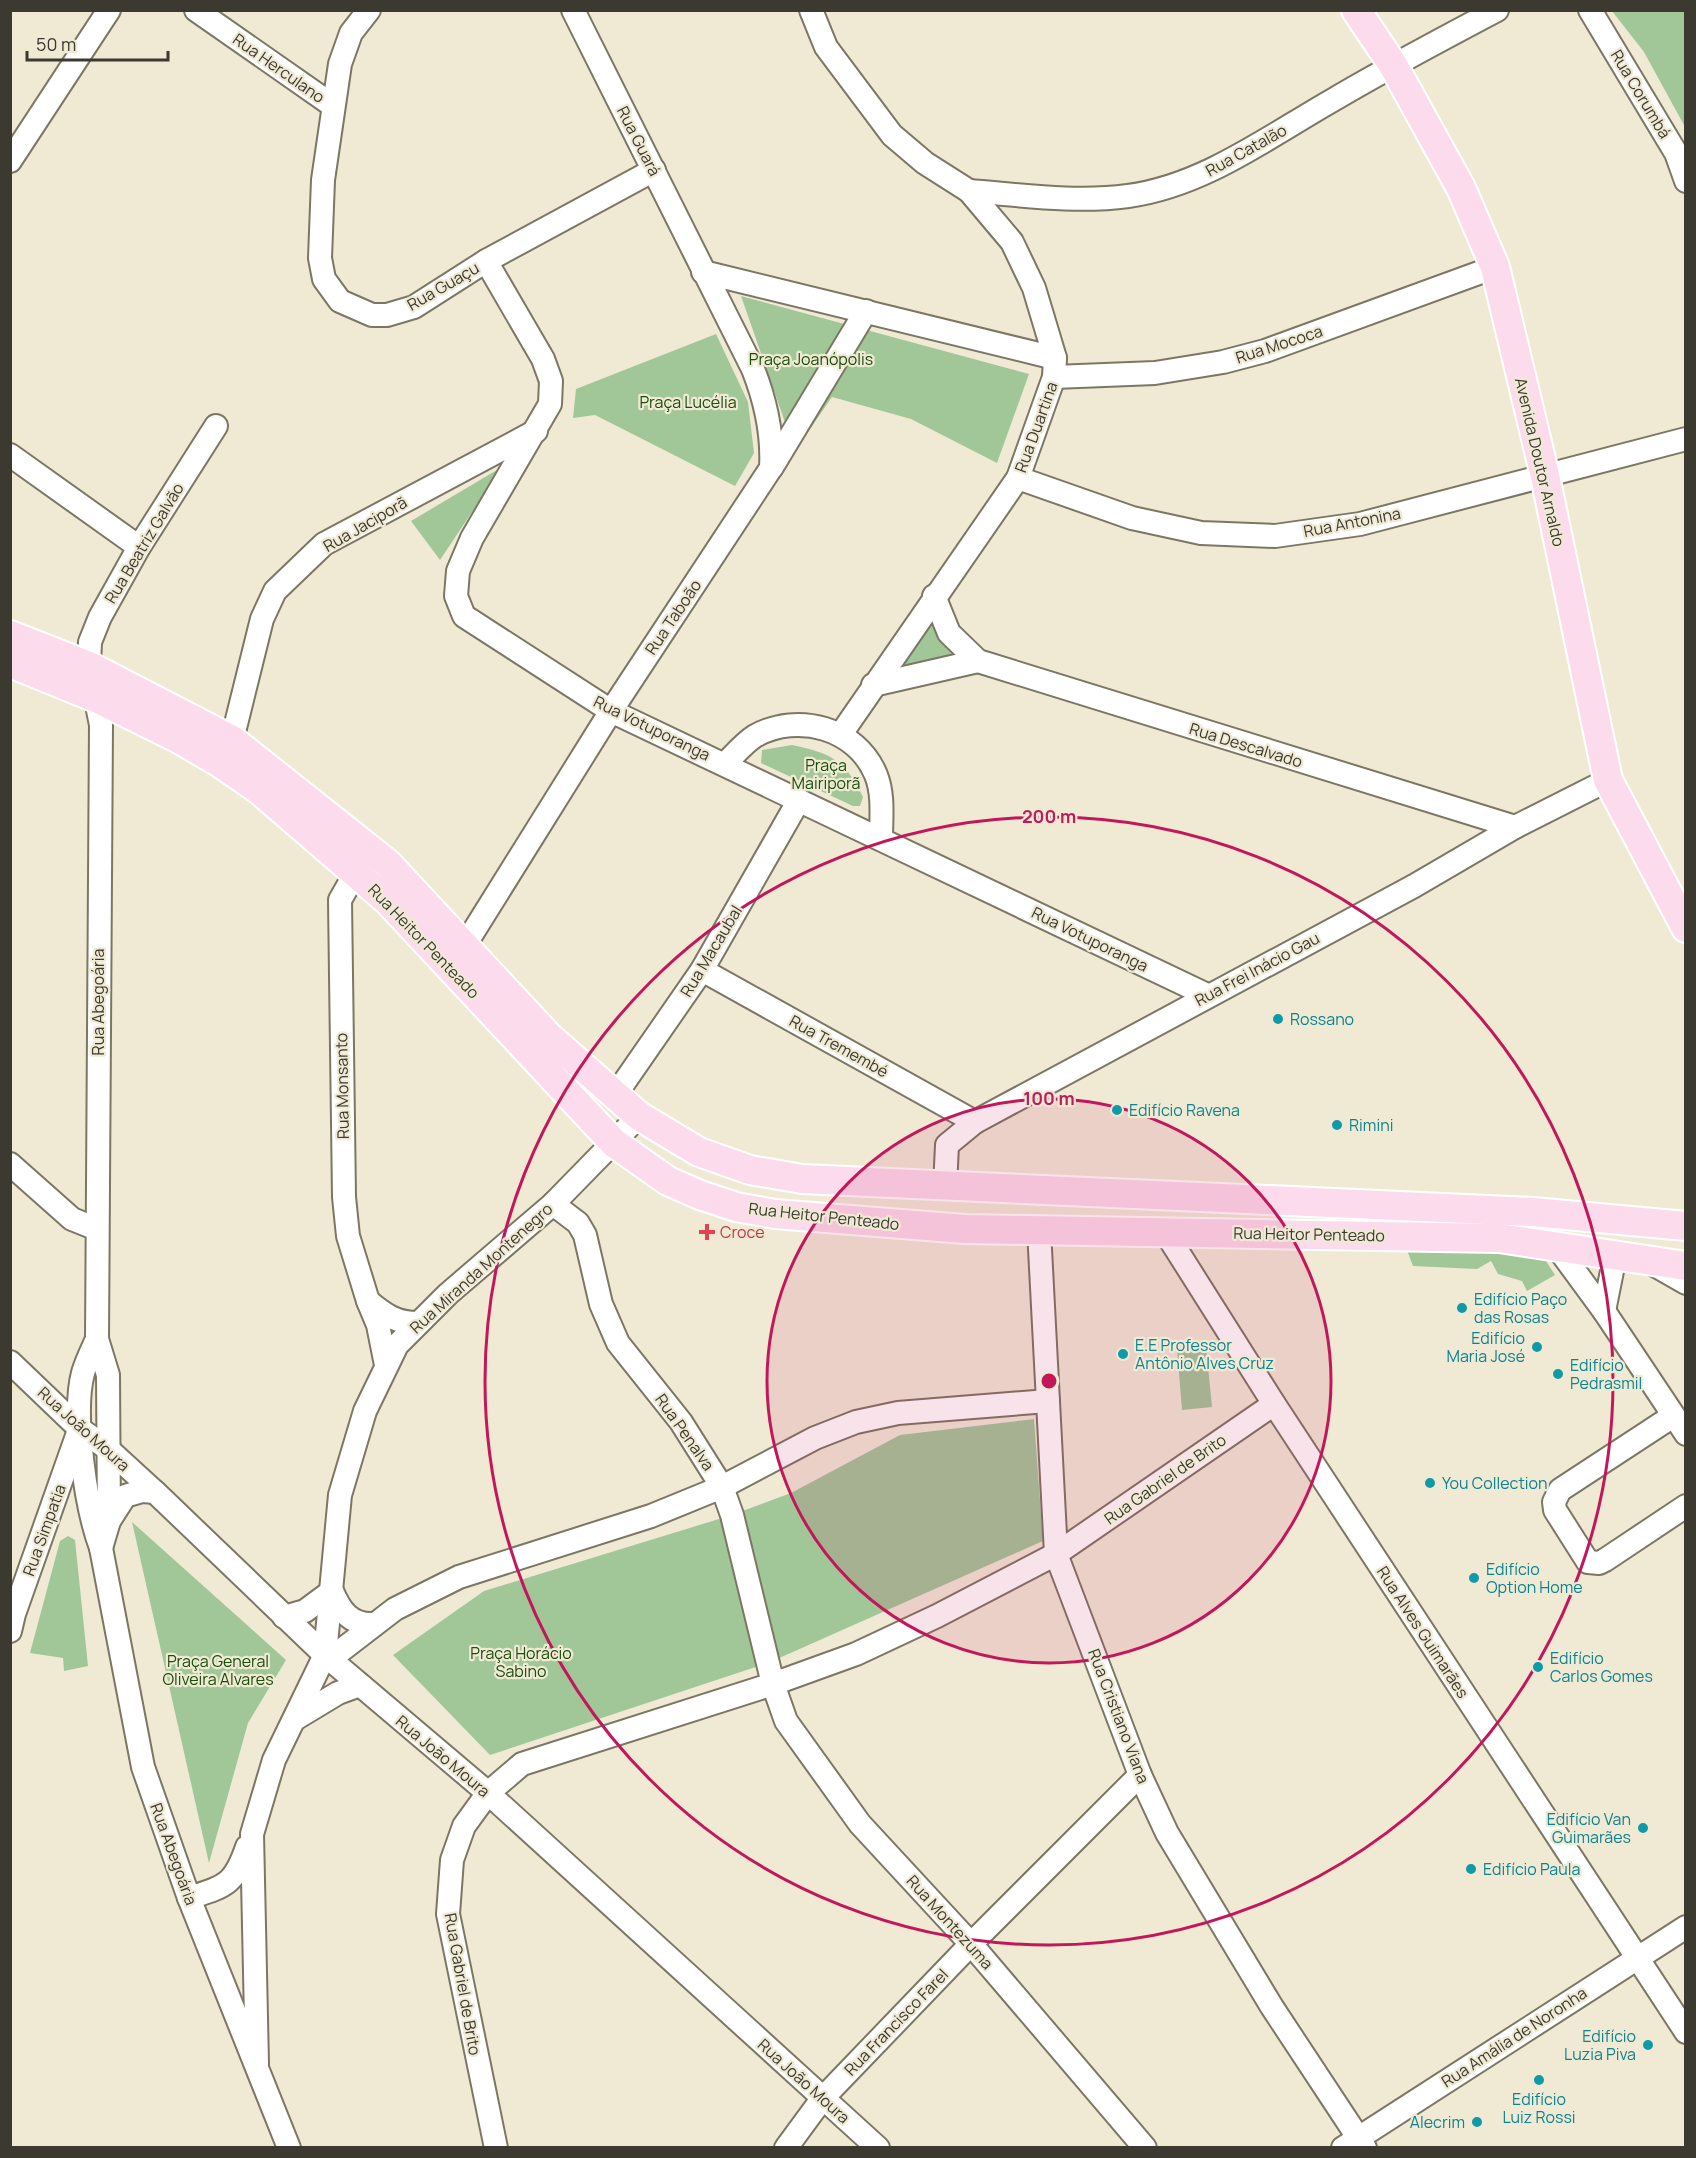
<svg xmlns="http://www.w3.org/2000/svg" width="1696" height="2158" viewBox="0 0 1696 2158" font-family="Manrope,sans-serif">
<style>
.green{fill:#a1c798}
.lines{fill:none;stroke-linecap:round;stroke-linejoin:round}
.minor-casing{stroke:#7c7664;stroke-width:26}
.major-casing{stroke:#fff;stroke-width:32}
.minor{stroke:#fff;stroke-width:22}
.major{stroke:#fbdbec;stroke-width:28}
.ring{fill:none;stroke:#c2185b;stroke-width:3}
.culture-dot{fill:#0f9aa8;stroke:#f0ead5;stroke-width:2}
.health-dot{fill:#e0444e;stroke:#f0ead5;stroke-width:2}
.labels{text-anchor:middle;stroke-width:4.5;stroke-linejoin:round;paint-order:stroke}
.street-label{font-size:16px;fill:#3b3930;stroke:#f0ead5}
.park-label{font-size:16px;fill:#1a4d0b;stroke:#f0ead5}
.culture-label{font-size:16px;fill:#0d838f;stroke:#f0ead5;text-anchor:start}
.health-label{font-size:16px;fill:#be3a42;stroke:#f0ead5;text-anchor:start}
.centre{fill:#c2185b;stroke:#f0ead5;stroke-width:3}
.ring-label{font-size:18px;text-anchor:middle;font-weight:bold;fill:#c2185b;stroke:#f0ead5;stroke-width:4.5;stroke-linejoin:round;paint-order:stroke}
</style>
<rect width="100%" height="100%" fill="#f0ead5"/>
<!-- green -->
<g class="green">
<polygon points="1612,11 1684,11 1685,127 1644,52"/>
<polygon points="741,296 1029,374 997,463 911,419 832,397 795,451"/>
<polygon points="716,334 748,402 754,453 735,486 595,415 573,418 576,389"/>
<polygon points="502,467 440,560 411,521"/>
<polygon points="932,619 958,656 894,669"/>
<path d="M792,745C831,753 845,760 863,797L860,806H853L761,763L762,750Z"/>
<polygon points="1405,1245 1498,1248 1546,1261 1555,1275 1527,1291 1522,1281 1498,1274 1491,1261 1477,1269 1413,1266"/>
<polygon points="1206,1346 1212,1407 1182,1410 1177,1348"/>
<polygon points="1034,1419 1043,1541 768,1663 490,1755 393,1655 484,1591 732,1515 791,1493 900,1435"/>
<polygon points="132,1522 286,1660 248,1723 209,1863"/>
<polygon points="68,1536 75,1540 88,1666 64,1671 63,1658 30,1653 60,1541"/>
</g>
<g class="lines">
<!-- minor casing -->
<g class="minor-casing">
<g id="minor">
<polyline points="196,10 332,105"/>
<polyline points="369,10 351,33 340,64 323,180 320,258 324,279 340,301 372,315 387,315 414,307 486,261 654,170"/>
<polyline points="811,10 826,47 892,135 925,163 969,191 1012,242 1034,288 1055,358 1054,377 1018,478 841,734"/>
<polyline points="1590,10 1676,153 1686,181"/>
<polyline points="10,161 109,10"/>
<path d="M969,191C1021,195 1076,203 1128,196C1203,186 1268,137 1333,100C1387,68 1442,39 1497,10"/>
<polyline points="486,261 543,359 551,381 550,404 472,538 458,571 456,596 464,616 611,711 1207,995"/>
<polyline points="703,272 1055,358"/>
<polyline points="1054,377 1155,373 1223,362 1265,351 1495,267"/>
<polyline points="10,455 139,547"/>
<polyline points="772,467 866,311"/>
<polyline points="1018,478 1132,518 1201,533 1275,536 1360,524 1686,439"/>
<polyline points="934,596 949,633 978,661 1515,827"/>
<polyline points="873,685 978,661"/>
<polyline points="232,740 262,619 275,591 324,544 536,431"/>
<path d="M725,764C734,755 744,743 755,736C798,712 857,728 876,775C884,795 881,818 881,839"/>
<polyline points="356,872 340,900 344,1197 348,1236 368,1301"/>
<path d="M465,945L611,711L771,468C773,433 766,402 753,369L573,10"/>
<polyline points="702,970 975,1122"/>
<polyline points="614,1097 702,970 799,800"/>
<polyline points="10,1164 72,1219 97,1229"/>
<polyline points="945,1187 947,1145 975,1122 1414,886 1515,827 1608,780"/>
<polyline points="553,1204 578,1223 585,1235 601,1304 618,1343 681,1422 722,1487 732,1515 773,1684 786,1721 860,1824 971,1944 1145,2148"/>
<polyline points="1039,1230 1056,1554 1140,1775 1167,1833 1272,2007 1365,2148"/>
<polyline points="1164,1230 1274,1404 1686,2032"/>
<polyline points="1557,1247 1604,1311 1686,1434"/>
<polyline points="1651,1263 1686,1283"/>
<polyline points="1604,1311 1615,1256"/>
<path d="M97,1339C92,1350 86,1362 83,1373C72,1414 86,1508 101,1548L143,1767L189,1898L289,2148"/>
<polyline points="10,1362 80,1429 108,1449 155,1492 325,1655 488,1793 878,2148"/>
<path d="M386,1365L378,1325L368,1301C385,1315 396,1323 418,1323"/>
<polyline points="1673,1416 1560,1490 1554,1502 1555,1510 1588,1562 1599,1563 1605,1560 1686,1506"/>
<polyline points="109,1521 125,1496 142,1491 155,1492"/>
<polyline points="101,1548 109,1521 108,1375 97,1339 101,725 89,666 90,642 100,617 139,547 216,426"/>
<path d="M284,1617L305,1611L332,1591C340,1610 350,1625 373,1624"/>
<polyline points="10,1631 14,1614 78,1433"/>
<polyline points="330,1659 395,1609 459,1577 651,1516 722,1487 815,1438 856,1422 898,1413 1048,1401"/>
<polyline points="295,1719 338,1693 360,1685"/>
<path d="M189,1898C226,1886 234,1885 247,1847"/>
<polyline points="257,2064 252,1834 274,1760 325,1655 340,1495 365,1411 397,1345 448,1294 553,1204 639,1116"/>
<polyline points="496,2148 448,1914 452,1860 464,1826 488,1793 522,1764 773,1684 856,1654 937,1616 1056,1554 1274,1404"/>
<polyline points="786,2148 822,2099 971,1944 1140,1775"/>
<polyline points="1343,2148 1686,1927"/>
</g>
</g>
<!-- major casing -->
<g class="major-casing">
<g id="major">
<polyline points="1356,10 1393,65 1461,188 1495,267 1545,476 1608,780 1686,928"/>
<polyline points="10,635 89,666 232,740 387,863 549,1037 639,1116 699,1152 750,1170 802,1179 1533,1212 1686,1226"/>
<polyline points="10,663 96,698 179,739 220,763 258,789 389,902 614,1143 668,1181 700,1195 736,1207 775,1214 965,1229 1499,1238 1686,1266"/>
</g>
</g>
<!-- minor -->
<use href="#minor" class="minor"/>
<!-- major -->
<use href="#major" class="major"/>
</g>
<!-- distance rings -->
<circle cx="1049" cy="1381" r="282" fill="#c2185b" fill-opacity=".12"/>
<g class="ring">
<circle cx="1049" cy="1381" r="282"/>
<circle cx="1049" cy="1381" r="564"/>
</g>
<!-- markers -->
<g class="culture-dot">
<circle cx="1278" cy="1019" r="6"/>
<circle cx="1117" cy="1110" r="6"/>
<circle cx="1337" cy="1125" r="6"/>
<circle cx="1462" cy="1308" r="6"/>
<circle cx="1537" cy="1347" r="6"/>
<circle cx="1123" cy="1354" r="6"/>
<circle cx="1558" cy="1374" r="6"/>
<circle cx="1430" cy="1483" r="6"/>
<circle cx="1474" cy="1578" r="6"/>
<circle cx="1538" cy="1667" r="6"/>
<circle cx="1643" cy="1828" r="6"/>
<circle cx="1471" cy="1869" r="6"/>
<circle cx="1648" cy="2045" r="6"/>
<circle cx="1539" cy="2080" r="6"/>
<circle cx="1477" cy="2122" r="6"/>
</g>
<path class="health-dot" d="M704 1223h6v6h6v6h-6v6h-6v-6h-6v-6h6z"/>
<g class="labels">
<!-- street labels -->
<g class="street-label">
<text transform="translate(279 68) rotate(35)" y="6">Rua Herculano</text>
<text transform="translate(1641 94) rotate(59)" y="6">Rua Corumbá</text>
<text transform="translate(639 141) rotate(63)" y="6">Rua Guará</text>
<text transform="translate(1246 150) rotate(-29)" y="6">Rua Catalão</text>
<text transform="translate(443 286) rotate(-30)" y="6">Rua Guaçu</text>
<text transform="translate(1279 344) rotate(-18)" y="6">Rua Mococa</text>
<text transform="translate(1036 427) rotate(-70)" y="6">Rua Duartina</text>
<text transform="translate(1540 462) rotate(77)" y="6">Avenida Doutor Arnaldo</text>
<text transform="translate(1352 522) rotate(-11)" y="6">Rua Antonina</text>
<text transform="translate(365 524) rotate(-30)" y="6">Rua Jaciporã</text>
<text transform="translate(144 543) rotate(-59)" y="6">Rua Beatriz Galvão</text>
<text transform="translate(673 617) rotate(-56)" y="6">Rua Taboão</text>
<text transform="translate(652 728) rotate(26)" y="6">Rua Votuporanga</text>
<text transform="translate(1246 745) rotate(17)" y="6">Rua Descalvado</text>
<text transform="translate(1090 939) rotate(26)" y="6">Rua Votuporanga</text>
<text transform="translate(424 941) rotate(46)" y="6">Rua Heitor Penteado</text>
<text transform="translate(711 951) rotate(-59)" y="6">Rua Macaubal</text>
<text transform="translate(1257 969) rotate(-28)" y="6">Rua Frei Inácio Gau</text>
<text transform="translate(98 1002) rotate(-90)" y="6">Rua Abegoária</text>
<text transform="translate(839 1046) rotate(29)" y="6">Rua Tremembé</text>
<text transform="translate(342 1086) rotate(-91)" y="6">Rua Monsanto</text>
<text transform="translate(824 1216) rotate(6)" y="6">Rua Heitor Penteado</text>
<text transform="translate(1309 1234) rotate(1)" y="6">Rua Heitor Penteado</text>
<text transform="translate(481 1268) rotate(-42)" y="6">Rua Miranda Montenegro</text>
<text transform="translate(84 1429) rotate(42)" y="6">Rua João Moura</text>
<text transform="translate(685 1432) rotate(55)" y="6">Rua Penalva</text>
<text transform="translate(1165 1479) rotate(-35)" y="6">Rua Gabriel de Brito</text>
<text transform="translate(44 1530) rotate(-70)" y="6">Rua Simpatia</text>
<text transform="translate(1423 1632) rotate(57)" y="6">Rua Alves Guimarães</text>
<text transform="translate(1119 1716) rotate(69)" y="6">Rua Cristiano Viana</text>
<text transform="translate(443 1756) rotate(40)" y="6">Rua João Moura</text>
<text transform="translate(174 1854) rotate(70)" y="6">Rua Abegoária</text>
<text transform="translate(950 1922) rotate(48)" y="6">Rua Montezuma</text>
<text transform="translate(463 1984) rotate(80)" y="6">Rua Gabriel de Brito</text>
<text transform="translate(896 2022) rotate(-46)" y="6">Rua Francisco Farel</text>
<text transform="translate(1514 2037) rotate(-33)" y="6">Rua Amália de Noronha</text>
<text transform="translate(804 2081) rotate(42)" y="6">Rua João Moura</text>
</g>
<!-- park labels -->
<g class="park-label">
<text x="811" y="365">Praça Joanópolis</text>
<text x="688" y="408">Praça Lucélia</text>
<text x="826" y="771">Praça<tspan x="826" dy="18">Mairiporã</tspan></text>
<text x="521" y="1659">Praça Horácio<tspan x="521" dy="18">Sabino</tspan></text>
<text x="218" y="1667">Praça General<tspan x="218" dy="18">Oliveira Alvares</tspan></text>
</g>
<!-- culture labels -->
<g class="culture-label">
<text x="1290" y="1025">Rossano</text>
<text x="1129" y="1116">Edifício Ravena</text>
<text x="1349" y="1131">Rimini</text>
<text x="1474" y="1305">Edifício Paço<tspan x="1474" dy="18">das Rosas</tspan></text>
<text x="1525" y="1344" text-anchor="end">Edifício<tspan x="1525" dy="18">Maria José</tspan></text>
<text x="1135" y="1351">E.E Professor<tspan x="1135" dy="18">Antônio Alves Cruz</tspan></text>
<text x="1570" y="1371">Edifício<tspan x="1570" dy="18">Pedrasmil</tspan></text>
<text x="1442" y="1489">You Collection</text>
<text x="1486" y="1575">Edifício<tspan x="1486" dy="18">Option Home</tspan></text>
<text x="1550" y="1664">Edifício<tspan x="1550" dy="18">Carlos Gomes</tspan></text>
<text x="1631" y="1825" text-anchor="end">Edifício Van<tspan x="1631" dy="18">Guimarães</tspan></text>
<text x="1483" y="1875">Edifício Paula</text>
<text x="1636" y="2042" text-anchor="end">Edifício<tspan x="1636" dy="18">Luzia Piva</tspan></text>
<text x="1539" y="2105" text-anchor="middle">Edifício<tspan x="1539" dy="18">Luiz Rossi</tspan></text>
<text x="1465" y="2128" text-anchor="end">Alecrim</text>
</g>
<!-- health labels -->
<g class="health-label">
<text x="720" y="1238">Croce</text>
</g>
</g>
<circle cx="1049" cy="1381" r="9" class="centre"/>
<g class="ring-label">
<text x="1049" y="823">200 m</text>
<text x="1049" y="1105">100 m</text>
</g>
<!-- border -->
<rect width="1696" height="2158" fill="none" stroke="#3b3930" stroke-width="24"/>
<!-- scale -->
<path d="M27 51v9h141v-9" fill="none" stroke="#3b3930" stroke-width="3"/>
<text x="36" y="51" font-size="18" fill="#3b3930" stroke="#f0ead5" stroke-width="4.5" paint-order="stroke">50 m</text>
</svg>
